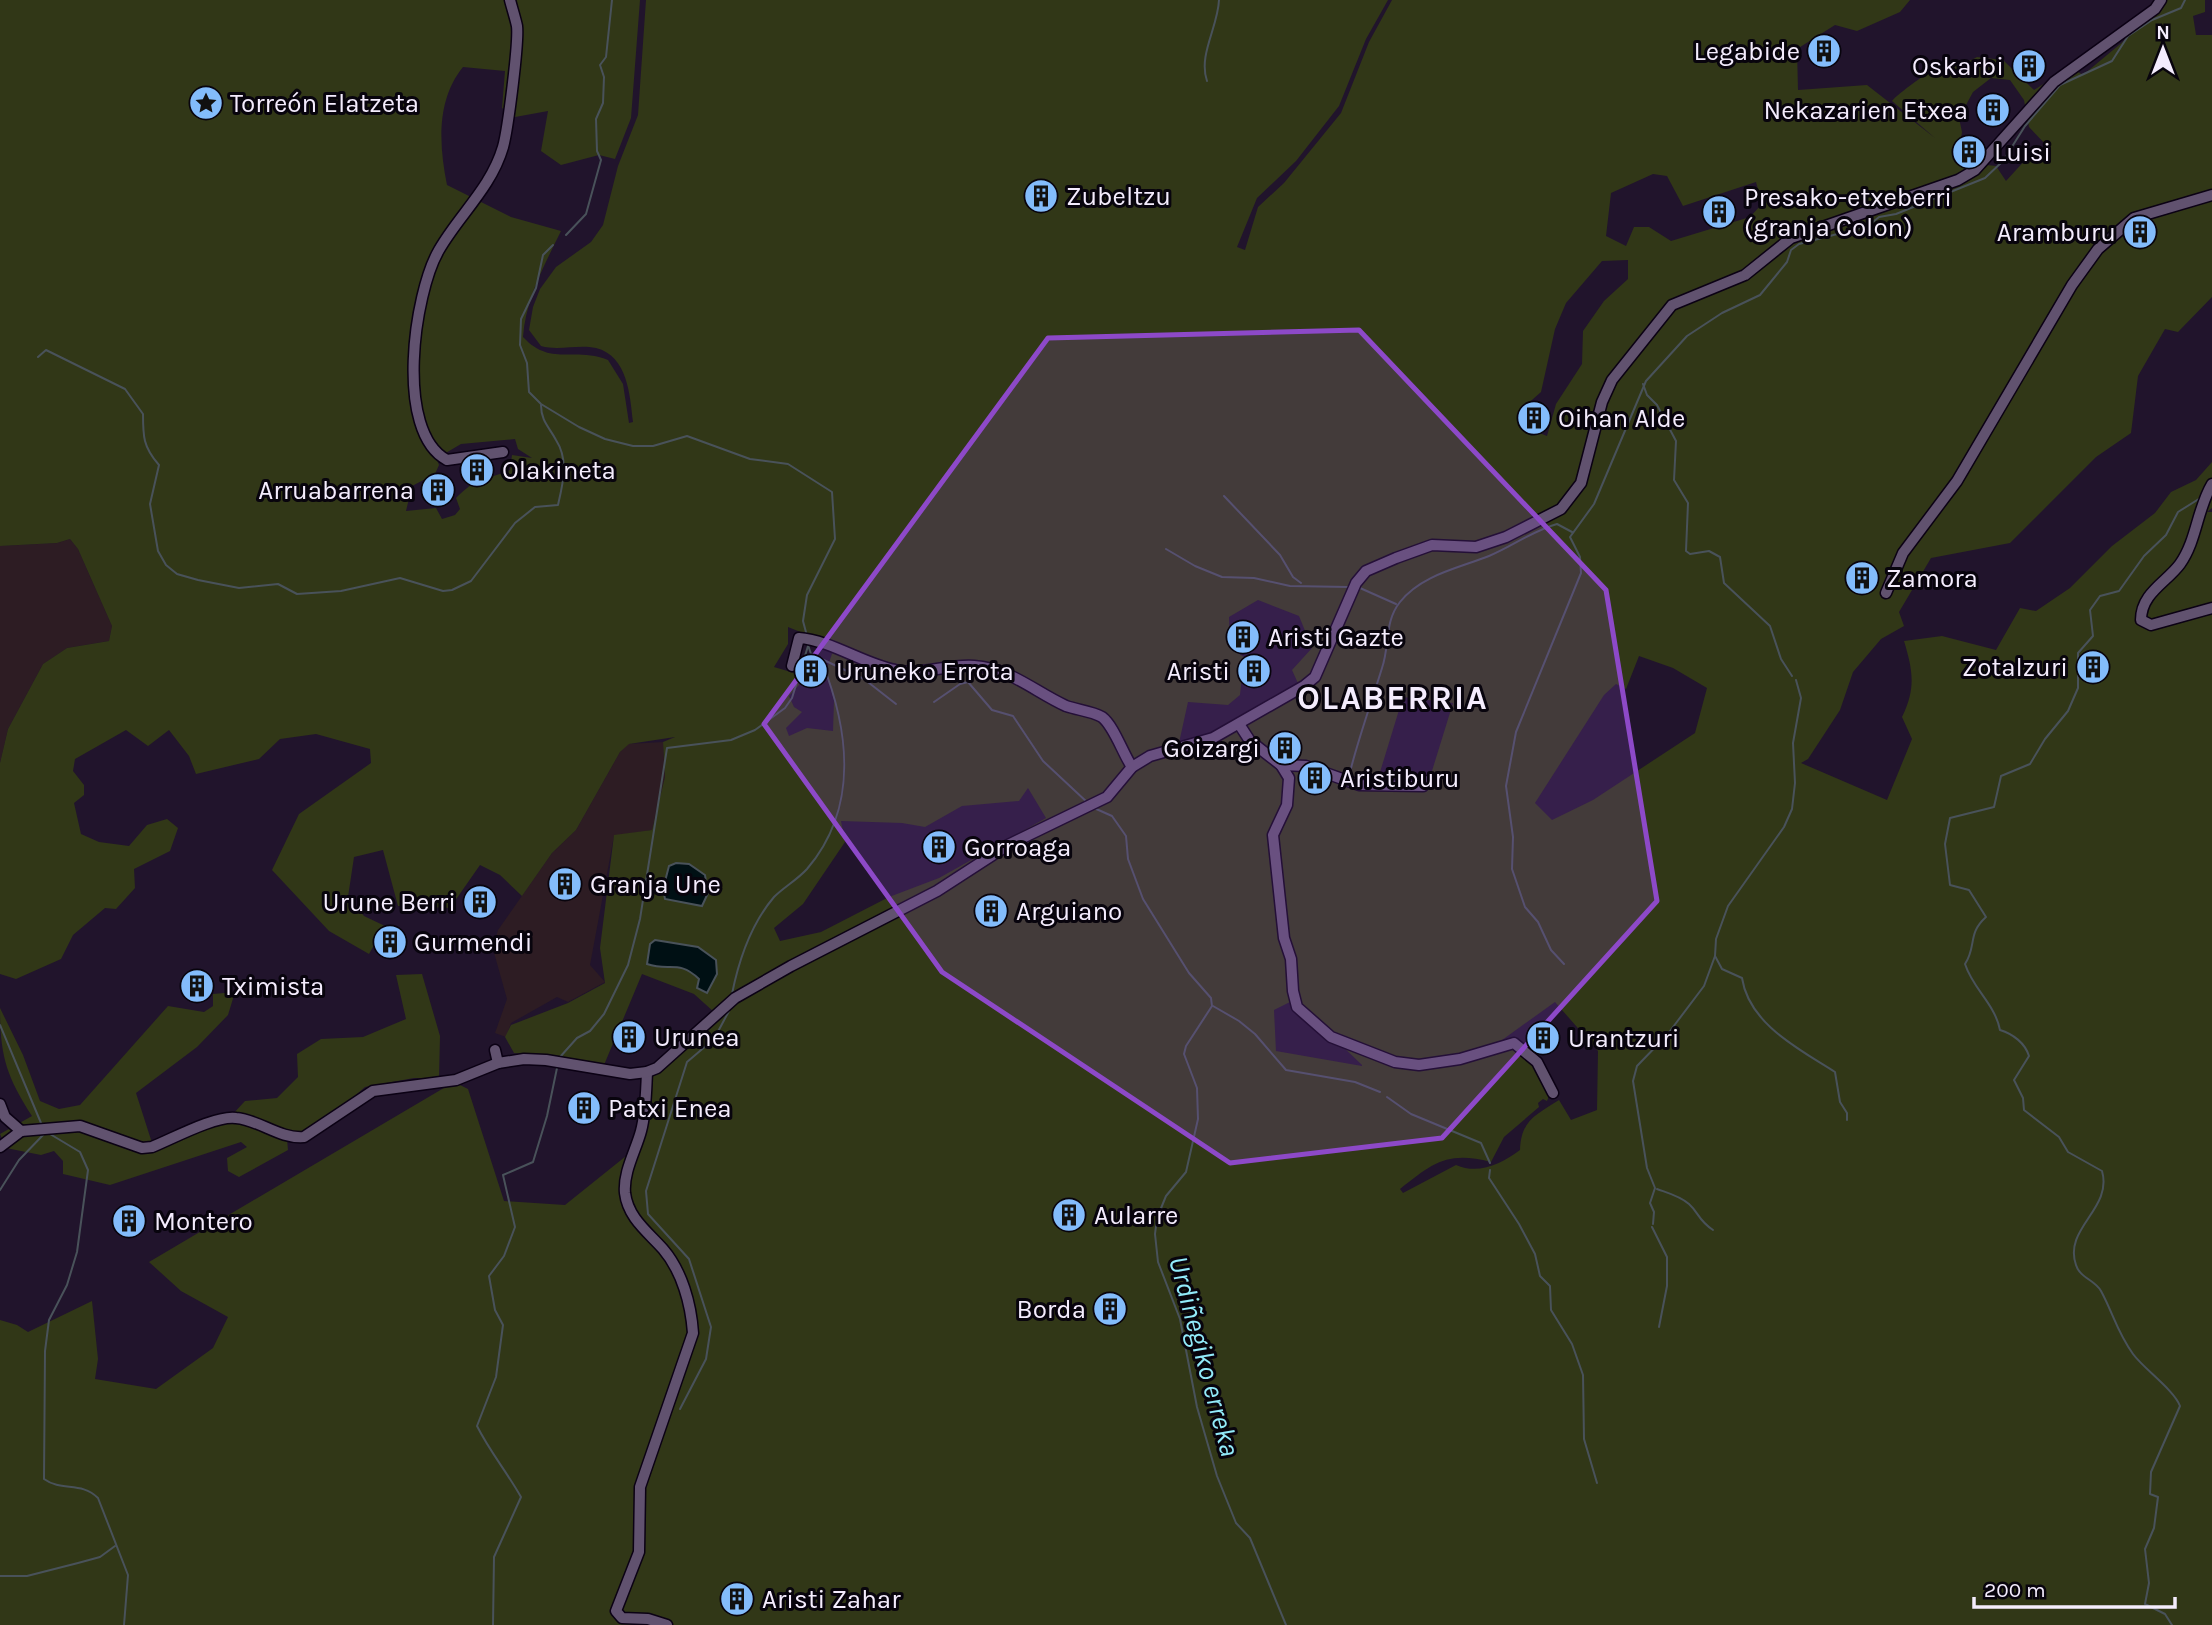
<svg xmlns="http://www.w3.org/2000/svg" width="2212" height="1625" viewBox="0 0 2212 1625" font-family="Karla,sans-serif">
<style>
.industrial{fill:#2d1c23}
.green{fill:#313717;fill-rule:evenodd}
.water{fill:#001014;stroke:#49525a;stroke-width:2}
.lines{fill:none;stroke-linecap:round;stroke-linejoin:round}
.stream{stroke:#49525a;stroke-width:2}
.minor-casing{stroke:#0b0114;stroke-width:13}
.minor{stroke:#61526f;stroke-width:10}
.marked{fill:#8d49c8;fill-opacity:0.2;stroke:#8d49c8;stroke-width:5;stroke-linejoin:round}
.labels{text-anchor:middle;stroke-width:6;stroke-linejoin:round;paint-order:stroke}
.poi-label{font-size:26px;fill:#f4ecfd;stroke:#08040d;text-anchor:start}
.water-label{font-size:28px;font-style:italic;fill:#92ebfa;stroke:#08040d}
.district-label{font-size:33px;font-weight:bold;letter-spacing:2px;fill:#f4ecfd;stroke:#08040d}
</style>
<rect width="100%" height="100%" fill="#21142c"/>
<!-- industrial -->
<g class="industrial">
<polygon points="70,539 78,549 112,626 109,641 67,648 43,664 8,729 0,763 0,546 57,543"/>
<polygon points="663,742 665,777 652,830 614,836 590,965 605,982 568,1002 557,997 511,1023 506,1037 495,1033 507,999 493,949 498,930 552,853 576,830 620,752 628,744"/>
</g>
<!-- green -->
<g class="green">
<path d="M0,0H640L631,118L615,159L599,155L561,165L541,151L548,111L515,117L502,108L505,71L463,67C436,100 439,146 447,185L511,217L561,231C544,266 526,298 523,337C551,367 573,346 608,360L623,384L629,423L633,422C630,396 628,356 596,348C578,344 559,351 541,346L529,330L533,307L540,289L556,267L591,242L603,225L618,166L638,115L646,0H1388L1366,39L1339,106L1296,161L1257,198L1237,247L1245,250L1258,207L1284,183L1341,113L1369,42L1392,0H1910L1900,12L1857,31L1835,25L1797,49L1798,90L1867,85L1935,138L1892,101C1896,95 1933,68 1940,66C1954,61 1965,65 1977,57L2003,60L2034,90L2070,67L2083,75L2131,35L2128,25L2161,0H2205V12L2193,16L2196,35H2212V297L2178,332L2165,329L2138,376L2131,433L2096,457L2010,543L1931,558L1899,612L1904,626L1881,639L1853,672L1840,710L1808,759L1801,763L1887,800L1912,739L1902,717C1916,688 1913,671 1904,641L1942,636L1996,650L2020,608L2036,611L2070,588L2112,546L2155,513L2171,492L2196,480L2212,462V508L2207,512H2212V1625H0V1320L17,1325L28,1332L92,1301L98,1359L95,1379L156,1389L213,1348L228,1317L181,1291L149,1262L454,1082L468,1089L504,1201L565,1205L636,1148L646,1076L672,1062L714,1012L694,994L642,974L604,1065L514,1053L505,1037L511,1025L568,1003L605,983L600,948L614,835L652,830L665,777L663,742L675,737L629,744L620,752L576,830L552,853L522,896L500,875L480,865L450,908L398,906L383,850L354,857L348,897L364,916L385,926L369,954L329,931L272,870L299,814L371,763L370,749L316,734L280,739L259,759L196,774L189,756L169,730L148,746L126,730L75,759L73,771L84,785V795L74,803L81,834L99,842L129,846L147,825L167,819L178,828L170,851L134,869L135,888L116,909L105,908L73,935L61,959L16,979L0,974V763L8,729L43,664L67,648L109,641L112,626L78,549L70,539L57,543L0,546ZM1991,78L2010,80L2024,100L2029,127L2048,147L2027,158L2006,181L1996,166L1969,163L1958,156L1962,132L1959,118L1973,92ZM1653,174L1667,176L1683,206L1756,182L1762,204L1750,217L1671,241L1649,227H1634L1626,246L1606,236L1611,193ZM1628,260V279L1604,301L1583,331L1582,364L1556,404L1547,436L1520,425L1524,407L1541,392L1555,329L1566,303L1602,261ZM515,439L518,449L532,458L512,455L510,470C482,482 479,475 456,498L460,509L455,515L442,519L436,508L406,511L412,486L435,474L439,465L429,440L444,454L461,444ZM1258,600L1299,616L1312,648L1292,670L1301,690L1213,741L1179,743L1188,702L1228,705L1240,695L1244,657L1230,648L1229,617ZM788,627L878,663L916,671L954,664L987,665L1028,679L1026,684L973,669L914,676L876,667L833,651L826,671L834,700L833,731L807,728L789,736L786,728L802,712L794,707L789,696L799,685L801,675L774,667L788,644ZM1639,656L1673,668L1707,688L1695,733L1593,800L1552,820L1535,803L1604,695L1616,684L1626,689ZM1403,697L1453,703L1427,787L1377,782ZM1028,788L1046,818L939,878L889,897L821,932L780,941L774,928L803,904L845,842L841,821L902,823L925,827L962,806L1019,801ZM1294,1000L1362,1065V1066L1276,1051L1274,1010ZM1555,1002L1598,1051L1597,1110L1571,1120L1559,1100C1536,1115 1521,1120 1520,1150C1501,1164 1479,1175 1456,1165L1403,1193L1400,1189C1434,1162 1448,1151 1491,1162L1504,1137L1539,1107L1538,1103L1543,1099L1547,1101C1557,1081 1529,1056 1515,1043H1498Z"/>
<path d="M422,974L440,1036L439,1079L414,1078L365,1087L318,1128L287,1139L288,1150L239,1177L228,1171L227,1158L247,1147L241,1142L110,1185L63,1174V1161L54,1151L41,1155L6,1148L0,1134L32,1116C6,1076 0,1055 0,1008L23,1055L40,1101L59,1109L80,1105L168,1006L204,1012L213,1006V994L235,992L228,1015L197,1047L136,1093L153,1146L232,1115L245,1101L277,1098L298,1077L297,1054L321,1039L363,1037L406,1019L396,975Z"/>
</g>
<!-- water -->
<g class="water">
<polygon points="676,863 689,864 705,875 708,893 702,906 665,899 663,889 669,866"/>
<path d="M655,940L698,947L716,960L717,974L707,993L697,988L699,979C678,959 670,972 647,964L650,944Z"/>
</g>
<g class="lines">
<!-- stream -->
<g class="stream">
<path d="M1207,81C1198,55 1218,27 1219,0"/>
<polyline points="566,235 586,214 601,160 597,151 596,119 603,103 604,77 600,65 606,57 612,0"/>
<polyline points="553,245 543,255 536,288 521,319 520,345 527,363 529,392 541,404 579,427 605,439 633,446 653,446 687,436 750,459 788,464 832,492 835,539 807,595 803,621 807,636"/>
<path d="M38,357L46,350L125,389L143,414C143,436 143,447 159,465L150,504L158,551L166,565L177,574L198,580L239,588L278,584L297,594L341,591L400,578L443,591L452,590L471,581L515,523L535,507L558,505C563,483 569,460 556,440C549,427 541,421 541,405"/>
<polyline points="1643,384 1647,395 1657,405 1676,441 1674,480 1688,503 1686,551 1690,554 1709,551 1720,557 1724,583 1770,626 1781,659 1792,676"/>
<polyline points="1224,496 1280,555 1293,577 1301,583"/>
<polyline points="1166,549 1195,566 1222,577 1254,578 1290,586 1349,587"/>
<polyline points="1360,588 1396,604"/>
<polyline points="808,645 811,654 864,679 896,704"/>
<polyline points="934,702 960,684 968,682 992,710 1013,716 1043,761 1088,803"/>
<path d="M1349,776C1358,739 1371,704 1382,668C1390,645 1384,622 1400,602C1421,575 1459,568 1489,556C1513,546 1532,531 1557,524L1572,532"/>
<polyline points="1094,808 1112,816 1126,836 1128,859 1143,899 1189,973 1211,998 1212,1006 1186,1046 1184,1054 1197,1088 1198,1119 1186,1172 1166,1196 1157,1218 1155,1234 1158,1262 1180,1319 1197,1407 1217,1476 1236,1523 1250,1538 1286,1625"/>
<path d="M1715,956L1722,969L1742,978C1749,1024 1799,1049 1835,1072L1840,1102L1847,1113V1120"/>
<polyline points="1564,964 1551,950 1538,922 1525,907 1512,869 1513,837 1506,786 1516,732 1581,573 1580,557 1570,537 1594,504 1646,381 1687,336 1722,313 1760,295 1787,262 1791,250 1799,244 1868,226 1879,217 1896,214 1985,178 2003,161 2025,126 2060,85 2112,61 2128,36 2152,20 2181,8 2185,0"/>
<path d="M732,994C739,959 751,924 774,897C784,887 797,880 807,869C859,808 849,730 822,662"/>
<polyline points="1213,1006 1239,1021 1255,1034 1286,1070 1355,1082 1380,1092"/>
<polyline points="0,1025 41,1123"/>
<polyline points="560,1057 577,1038 590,1031 604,1014 628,965 640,919 667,748 731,740 755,730 785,708 792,698 808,646"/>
<polyline points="1387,1097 1411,1114 1481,1143 1490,1163"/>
<path d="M50,1134L80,1152L88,1170L77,1252L67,1285L49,1320L45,1351L44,1479C62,1492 81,1481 98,1498L128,1575L124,1625"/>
<polyline points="1490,1170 1489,1178 1519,1224 1535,1254 1540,1276 1550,1286 1551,1310 1572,1344 1583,1375 1584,1439 1597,1483"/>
<path d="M1657,1189C1668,1193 1680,1196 1689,1204C1699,1213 1698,1220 1713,1230"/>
<polyline points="0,1190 19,1160 45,1133"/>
<polyline points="1653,1224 1654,1212 1650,1203 1655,1188 1647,1168 1633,1081 1637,1066 1667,1035 1704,986 1715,956 1716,939 1728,906 1784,827 1792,809 1795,783 1793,743 1801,698 1796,680"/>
<polyline points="1652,1227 1667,1257 1667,1286 1659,1327"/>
<polyline points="680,1409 706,1359 711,1327 689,1259 648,1214 646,1191 687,1062 714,1039 729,1011"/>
<polyline points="0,1576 27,1576 78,1563 100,1557 115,1546"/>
<path d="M493,1625L494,1557L521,1497C507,1472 490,1452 477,1426L496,1377L503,1325L495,1310L489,1276L504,1256L515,1227L503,1175L533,1162L547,1116L557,1068"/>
<path d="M2172,1625L2165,1614L2145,1604L2149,1583L2145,1549L2154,1528L2158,1497L2150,1494L2151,1472L2180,1406C2174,1390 2144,1369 2133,1354C2117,1332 2113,1313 2101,1291C2095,1280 2080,1278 2076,1265C2063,1228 2113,1209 2102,1171L2068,1152L2059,1137L2024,1110L2023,1098L2014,1080L2029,1056C2025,1043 2013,1034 2000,1030C1995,1004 1973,989 1965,964C1977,946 1967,934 1986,917L1969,890L1950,885L1945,844L1950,818L1994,807L2001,776L2030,764L2045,739L2068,711L2078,688V653L2093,636L2090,610L2100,596L2119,591L2144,556L2166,535L2178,512L2202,497"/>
</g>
<!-- minor casing -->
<g class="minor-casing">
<g id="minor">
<path d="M503,452L447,460C394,432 414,293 439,250C459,215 491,188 503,147C508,129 519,42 517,26C515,17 512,8 510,0"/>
<path d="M2212,484C2197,509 2197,540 2180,564C2167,582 2141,593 2141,620L2151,625L2212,608"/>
<polyline points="1886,593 1903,553 1957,481 2072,285 2098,249 2134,218 2212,195"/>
<path d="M792,666L799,638C830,640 864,664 895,670C922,676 946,664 974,666C1010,668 1035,692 1066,706C1077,710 1092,711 1102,717C1114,726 1123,754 1132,767"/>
<polyline points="1239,724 1250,741 1281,765 1289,778 1287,805 1273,835 1284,938 1291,959 1293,991 1297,1007 1331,1037 1395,1062 1419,1065 1460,1059 1514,1043 1537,1062 1553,1093"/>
<polyline points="1281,765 1306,766 1359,785 1423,786 1425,781"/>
<polyline points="495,1050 498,1063"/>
<path d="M647,1072C646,1092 646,1112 641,1131C636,1150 623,1172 625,1193C628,1218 648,1232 663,1249C682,1271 691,1304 693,1333L640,1487L639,1552L616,1611L622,1618L648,1619L667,1625"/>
<polyline points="0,1104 5,1117 21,1131"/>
<path d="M21,1131L80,1126L142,1148L152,1147C172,1139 216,1115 236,1118C260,1120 279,1139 304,1137L373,1091L456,1080L498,1063L524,1059L546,1060L630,1074L647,1072L657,1068L735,998L791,966L937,891L1008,845L1107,797L1132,767L1150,756L1213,738L1304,686L1315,677L1356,583L1366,571L1396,558L1432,545L1476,547L1506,537L1561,509L1581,483L1602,402L1612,380L1672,305L1745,275L1791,238L1958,180L1975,170L2054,82L2155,9L2161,0"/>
<polyline points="0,1147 21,1131"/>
</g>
</g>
<!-- minor -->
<use href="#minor" class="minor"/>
</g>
<!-- marked area -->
<path class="marked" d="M1359,330L1606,590L1657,901L1442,1138L1230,1163L942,972L764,724L1048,338Z"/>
<!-- icons -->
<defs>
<g id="building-disc" transform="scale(1.75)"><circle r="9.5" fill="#83bcfb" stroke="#08040d"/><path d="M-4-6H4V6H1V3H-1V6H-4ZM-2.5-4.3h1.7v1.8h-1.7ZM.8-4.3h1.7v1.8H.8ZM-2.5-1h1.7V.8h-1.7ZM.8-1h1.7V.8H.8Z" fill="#111"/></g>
<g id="sight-disc" transform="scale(1.75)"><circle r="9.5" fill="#83bcfb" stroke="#08040d"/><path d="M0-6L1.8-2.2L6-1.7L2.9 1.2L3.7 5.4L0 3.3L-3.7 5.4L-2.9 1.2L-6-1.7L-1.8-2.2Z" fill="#111"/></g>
</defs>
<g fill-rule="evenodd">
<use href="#building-disc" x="1824" y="51"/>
<use href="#building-disc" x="2029" y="66"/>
<use href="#sight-disc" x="206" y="103"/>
<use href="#building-disc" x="1993" y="110"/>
<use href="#building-disc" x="1969" y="152"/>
<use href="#building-disc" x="1041" y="196"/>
<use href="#building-disc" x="1719" y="212"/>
<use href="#building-disc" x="2140" y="232"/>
<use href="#building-disc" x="1534" y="418"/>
<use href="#building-disc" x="477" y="470"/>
<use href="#building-disc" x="438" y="490"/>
<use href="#building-disc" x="1862" y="578"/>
<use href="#building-disc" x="1243" y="637"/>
<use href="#building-disc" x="2093" y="667"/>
<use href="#building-disc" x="811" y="671"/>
<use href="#building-disc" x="1254" y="671"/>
<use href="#building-disc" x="1285" y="748"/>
<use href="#building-disc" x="1315" y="778"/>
<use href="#building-disc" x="939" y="847"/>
<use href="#building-disc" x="565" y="884"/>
<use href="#building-disc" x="480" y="902"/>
<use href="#building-disc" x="991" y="911"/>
<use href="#building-disc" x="390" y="942"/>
<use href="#building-disc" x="197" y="986"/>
<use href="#building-disc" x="629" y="1037"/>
<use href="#building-disc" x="1543" y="1038"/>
<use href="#building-disc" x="584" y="1108"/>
<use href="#building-disc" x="1069" y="1215"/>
<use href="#building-disc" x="129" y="1221"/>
<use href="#building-disc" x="1110" y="1309"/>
<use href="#building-disc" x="737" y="1599"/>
</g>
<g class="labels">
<!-- poi labels -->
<g class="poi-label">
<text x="1800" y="60" text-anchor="end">Legabide</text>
<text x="2004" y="75" text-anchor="end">Oskarbi</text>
<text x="230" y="112">Torreón Elatzeta</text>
<text x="1968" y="119" text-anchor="end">Nekazarien Etxea</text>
<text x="1994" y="161">Luisi</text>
<text x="1066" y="205">Zubeltzu</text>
<text x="1744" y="206">Presako-etxeberri<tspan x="1744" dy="30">(granja Colon)</tspan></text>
<text x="2116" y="241" text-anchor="end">Aramburu</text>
<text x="1558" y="427">Oihan Alde</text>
<text x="502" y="479">Olakineta</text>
<text x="414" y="499" text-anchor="end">Arruabarrena</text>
<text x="1886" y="587">Zamora</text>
<text x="1268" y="646">Aristi Gazte</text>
<text x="2068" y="676" text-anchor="end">Zotalzuri</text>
<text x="836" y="680">Uruneko Errota</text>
<text x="1230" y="680" text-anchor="end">Aristi</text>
<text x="1260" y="757" text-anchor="end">Goizargi</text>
<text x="1340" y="787">Aristiburu</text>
<text x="964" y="856">Gorroaga</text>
<text x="590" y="893">Granja Une</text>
<text x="456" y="911" text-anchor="end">Urune Berri</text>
<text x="1016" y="920">Arguiano</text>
<text x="414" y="951">Gurmendi</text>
<text x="222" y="995">Tximista</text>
<text x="654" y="1046">Urunea</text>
<text x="1568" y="1047">Urantzuri</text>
<text x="608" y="1117">Patxi Enea</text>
<text x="1094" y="1224">Aularre</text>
<text x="154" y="1230">Montero</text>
<text x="1086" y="1318" text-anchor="end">Borda</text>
<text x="762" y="1608">Aristi Zahar</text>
</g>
<!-- water labels -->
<g class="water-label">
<text transform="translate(1205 1356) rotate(75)" y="10">Urdiñegiko erreka</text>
</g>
<!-- district labels -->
<g class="district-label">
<text x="1393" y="709">OLABERRIA</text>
</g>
</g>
<!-- north arrow -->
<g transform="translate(2163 49)" stroke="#08040d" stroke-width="5" paint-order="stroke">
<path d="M0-5L12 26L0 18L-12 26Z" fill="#f4ecfd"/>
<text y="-10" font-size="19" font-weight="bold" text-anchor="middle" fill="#f4ecfd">N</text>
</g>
<!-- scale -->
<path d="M1974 1597v10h201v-10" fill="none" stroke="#f4ecfd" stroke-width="3.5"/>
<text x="1984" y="1597" font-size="21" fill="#f4ecfd" stroke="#08040d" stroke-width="5" paint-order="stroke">200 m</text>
</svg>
